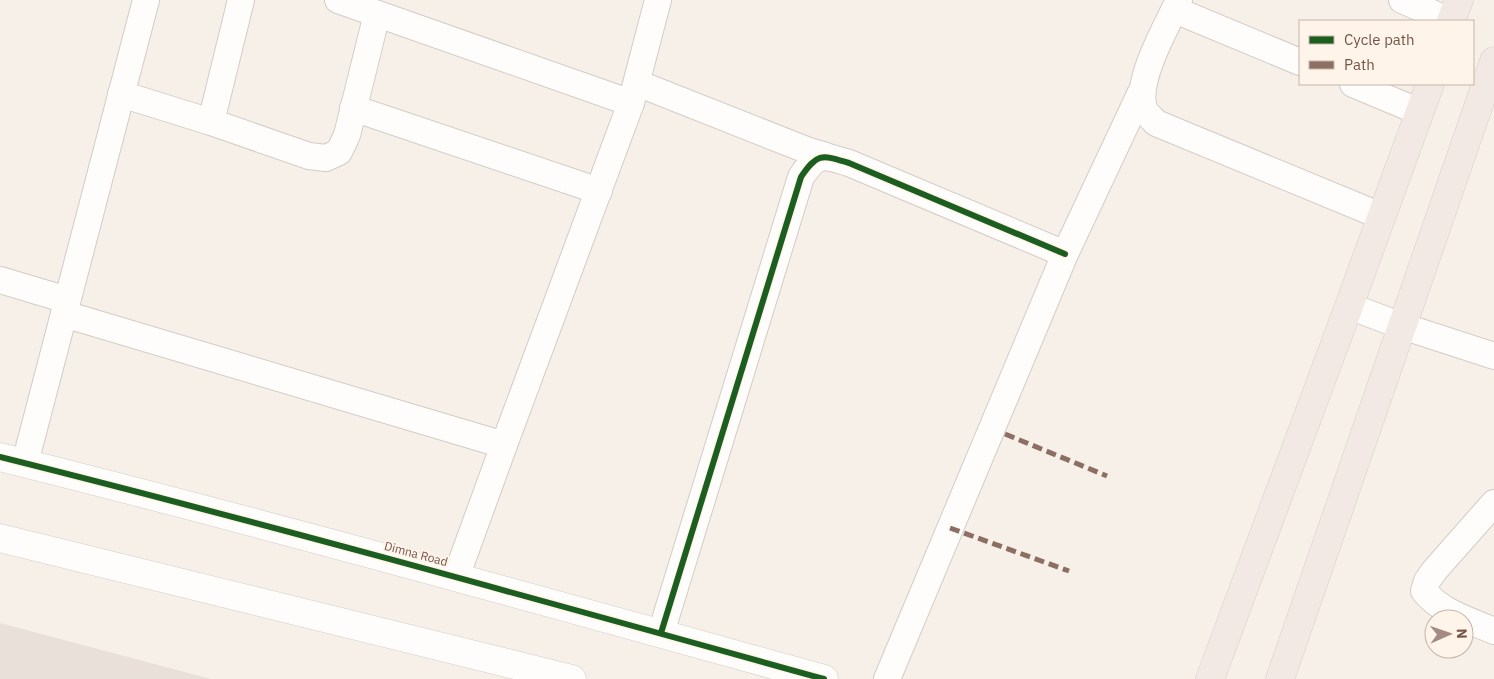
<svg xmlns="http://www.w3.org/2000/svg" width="1494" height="679" viewBox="0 0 1494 679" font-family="'IBM Plex Sans',sans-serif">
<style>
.industrial{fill:#e9e0da}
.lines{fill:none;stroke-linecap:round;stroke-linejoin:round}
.minor-casing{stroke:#d4cbc6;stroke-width:28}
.tertiary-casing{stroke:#d4cbc6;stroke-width:29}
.trunk-casing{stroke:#d8cdc8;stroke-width:29}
.minor{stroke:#fefdfc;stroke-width:26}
.tertiary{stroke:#fefdfc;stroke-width:28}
.trunk{stroke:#f2e9e4;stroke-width:28}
.quiet{stroke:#8d6e63;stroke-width:5;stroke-dasharray:10 5;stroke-linecap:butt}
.cycleway-casing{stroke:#fff4e9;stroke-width:9}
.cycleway{stroke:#1b5e20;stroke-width:6}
.labels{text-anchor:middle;stroke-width:4;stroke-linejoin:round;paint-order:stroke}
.street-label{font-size:12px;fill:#745449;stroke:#fff4e9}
</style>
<rect width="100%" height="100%" fill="#f6f0e9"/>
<!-- industrial -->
<polygon class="industrial" points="0,623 211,679 0,679"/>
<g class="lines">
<!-- minor casing -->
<g class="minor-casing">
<g id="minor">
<polyline points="338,0 631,103"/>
<path d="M1179,0C1167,26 1135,80 1144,108C1145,113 1153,119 1156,123L1381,216"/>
<polyline points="1402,0 1450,21"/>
<polyline points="1175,10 1300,62"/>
<polyline points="637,83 809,151 826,156"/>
<polyline points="1353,84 1420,112"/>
<polyline points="121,94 211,122 309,156 326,158 339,152 347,135 377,14"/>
<polyline points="353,108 599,191"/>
<polyline points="211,122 241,0"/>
<polyline points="0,280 67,300"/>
<polyline points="1349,306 1402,326 1494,356"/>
<polyline points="64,314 504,445"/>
<polyline points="25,463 146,0"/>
<path d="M1494,503L1434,571L1427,581L1424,591C1442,613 1469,620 1494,631"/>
<polyline points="456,577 504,445 631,103 658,0"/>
<path d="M661,633L801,177C818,152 822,155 849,163L1065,254"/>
<polyline points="887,679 1065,254 1142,90"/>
</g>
</g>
<!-- tertiary casing -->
<g class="tertiary-casing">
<g id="tertiary">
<path d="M0,457C276,526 550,603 824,679"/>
<polyline points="0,538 572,679"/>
</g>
</g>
<!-- trunk casing -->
<g class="trunk-casing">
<g id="trunk">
<polyline points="1451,21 1459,0"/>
<polyline points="1210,679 1349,306 1430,84"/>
<polyline points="1280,679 1494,61"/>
</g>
</g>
<!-- minor -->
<use href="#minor" class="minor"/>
<!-- tertiary -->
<use href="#tertiary" class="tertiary"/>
<!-- trunk -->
<use href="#trunk" class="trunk"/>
<!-- quiet -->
<g class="quiet">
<polyline points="1005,434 1107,476"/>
<polyline points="950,528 1069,571"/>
</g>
<!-- cycleway casing -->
<g class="cycleway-casing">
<g id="cycleway">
<path d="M0,457C276,526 550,603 824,679"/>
<path d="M661,633L801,177C818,152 822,155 849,163L1065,254"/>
</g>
</g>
<!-- cycleway -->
<use href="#cycleway" class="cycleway"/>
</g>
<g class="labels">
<!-- street labels -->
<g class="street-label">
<text transform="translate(416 554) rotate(15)" y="4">Dimna Road</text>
</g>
</g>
<!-- legend -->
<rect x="1299" y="20" width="175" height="65" fill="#fff4e9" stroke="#c7b4a9"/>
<rect x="1309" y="36" width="25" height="8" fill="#1b5e20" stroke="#c7b4a9"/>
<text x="1344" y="45" font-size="15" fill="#745449">Cycle path</text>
<rect x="1309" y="61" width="25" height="8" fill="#8d6e63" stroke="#c7b4a9"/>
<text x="1344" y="70" font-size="15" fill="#745449">Path</text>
<!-- north arrow -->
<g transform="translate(1449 634) rotate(88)"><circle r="24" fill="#fff4e9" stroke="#c7b4a9"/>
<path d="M0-4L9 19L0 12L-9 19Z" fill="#a28b81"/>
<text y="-8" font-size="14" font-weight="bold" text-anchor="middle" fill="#745449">N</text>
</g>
</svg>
